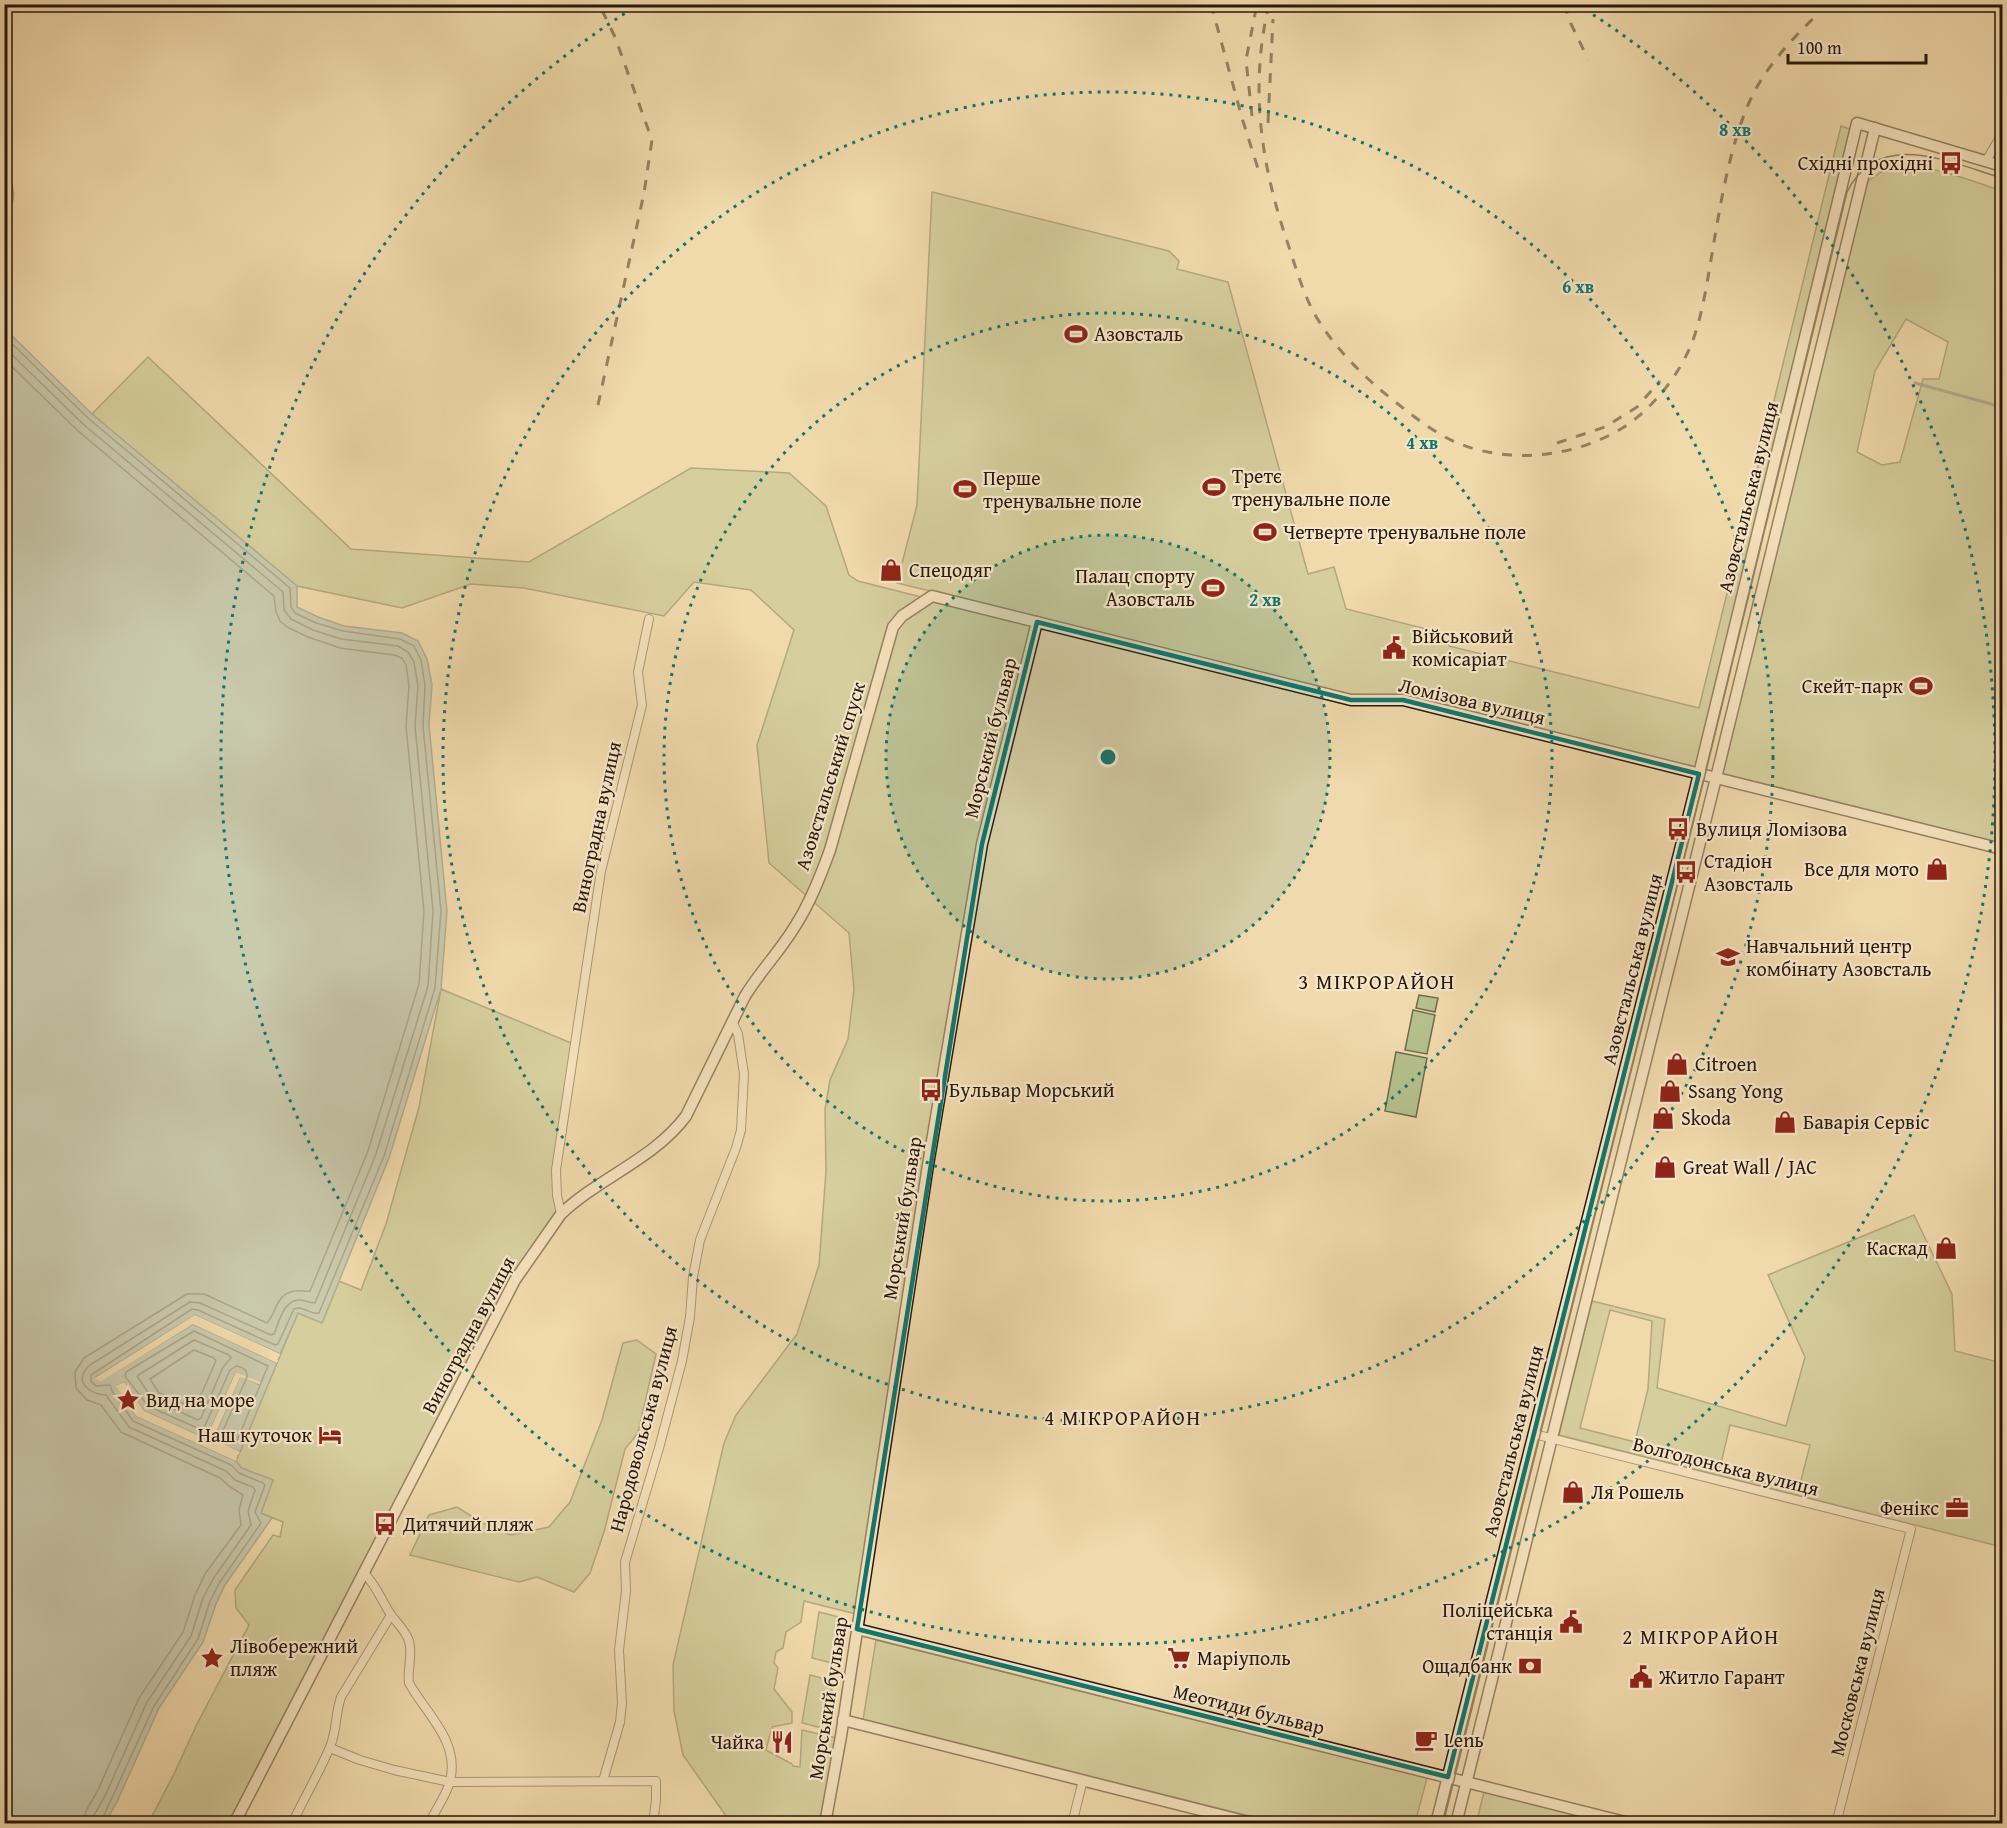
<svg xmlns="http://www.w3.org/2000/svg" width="2007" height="1828" viewBox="0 0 2007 1828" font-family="'Gentium Book Plus',serif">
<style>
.green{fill:#b5c08d;stroke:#6e6c4c;stroke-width:1.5;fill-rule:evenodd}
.water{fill:#9bb9b0;stroke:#6d796e;stroke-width:1.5}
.pier{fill:#f0d9ac}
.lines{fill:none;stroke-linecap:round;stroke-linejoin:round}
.shore{stroke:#62685e;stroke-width:1.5}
.stream{stroke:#6d796e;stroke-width:3}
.street-casing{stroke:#5a4833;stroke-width:10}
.secondary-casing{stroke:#28180b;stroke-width:13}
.street{stroke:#f5e6c9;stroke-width:8}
.secondary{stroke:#f5e6c9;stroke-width:10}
.tram{stroke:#28180b;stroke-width:1.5}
.rail{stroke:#28180b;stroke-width:3;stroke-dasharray:10 10;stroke-linecap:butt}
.marked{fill:none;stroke:#0f766e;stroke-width:4.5;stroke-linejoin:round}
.ring{fill:none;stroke:#0f766e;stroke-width:3;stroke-dasharray:3 6}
.labels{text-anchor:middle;stroke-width:4.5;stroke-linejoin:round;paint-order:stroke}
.poi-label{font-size:20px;fill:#28180b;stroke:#f5e6c9;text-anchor:start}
.street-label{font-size:20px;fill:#28180b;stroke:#f5e6c9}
.neighbourhood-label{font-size:21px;letter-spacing:1.5px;fill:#28180b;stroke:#f5e6c9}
.centre{fill:#0f766e;stroke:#f5e6c9;stroke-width:3}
.ring-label{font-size:18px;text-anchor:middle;font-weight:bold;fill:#0f766e;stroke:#f5e6c9;stroke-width:4.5;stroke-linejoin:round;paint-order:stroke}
</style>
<rect width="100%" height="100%" fill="#f0d9ac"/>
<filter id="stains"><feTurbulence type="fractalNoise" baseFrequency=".00333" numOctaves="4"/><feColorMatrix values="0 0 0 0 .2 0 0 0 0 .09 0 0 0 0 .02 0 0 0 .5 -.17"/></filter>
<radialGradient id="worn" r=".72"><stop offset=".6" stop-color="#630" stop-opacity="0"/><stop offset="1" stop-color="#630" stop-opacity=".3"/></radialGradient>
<!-- green -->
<g class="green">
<polygon points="1841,126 1850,129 1695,769 1404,696 1349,694 897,583 917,505 932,192 1169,251 1179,261 1177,269 1228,282 1308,574 1334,567 1346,609 1451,635 1449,646 1699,708"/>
<path d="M1906,166C1938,167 1972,181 2002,191V845L1722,776L1867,182L1881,172ZM1906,319L1948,342L1939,379H1923L1900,462L1882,465L1857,452L1875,371Z"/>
<polygon points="148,357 351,549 529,562 691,468 789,473 826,506 849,575 858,581 1032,625 977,844 856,1614 804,1601 801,1622 786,1632 783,1648 776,1652 774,1663 778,1668 774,1689 792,1712 792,1723 772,1727 766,1750 792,1764 793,1766 800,1767 802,1730 837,1738 822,1823 731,1823 683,1755 674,1711 673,1665 724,1443 736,1415 797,1334 819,1265 826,1171 825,1109 830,1080 848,1039 854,989 849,933 769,863 757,745 794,630 751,590 694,582 664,616 524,588 471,584 402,608 297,586 92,414"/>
<polygon points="441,989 576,1045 556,1170 561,1214 525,1265 234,1823 148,1824 174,1774 197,1724 249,1625 236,1608 235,1590 273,1535 280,1537 283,1522 261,1513 273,1480 241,1468 236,1461 298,1313 322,1323 339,1281 361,1290 386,1224 419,1107"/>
<polygon points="1419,995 1438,998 1435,1012 1416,1008"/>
<polygon points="1413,1010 1435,1015 1427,1054 1405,1050"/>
<polygon points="1396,1052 1427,1058 1416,1117 1385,1111"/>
<path d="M1914,1215L1952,1294L1955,1351L2002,1363V1547L1559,1435L1592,1301L1665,1319L1657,1388L1786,1426L1805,1357L1768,1275ZM1610,1310L1652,1321L1648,1389L1635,1442L1580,1428ZM1730,1425L1810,1445L1798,1492L1719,1472Z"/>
<polygon points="637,1340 656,1354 638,1433 625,1449 604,1532 590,1573 574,1592 537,1577 519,1582 410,1555 429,1515 457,1507 481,1522 511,1535 549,1527 570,1502 602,1420 623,1343"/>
<polygon points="819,1612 843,1618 836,1664 812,1658"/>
<polygon points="876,1640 1427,1778 1415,1823 1278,1823 863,1720"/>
<polygon points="810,1675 833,1681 826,1729 802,1723"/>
<polygon points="1484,1792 1610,1824 1476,1824"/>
</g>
<!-- water -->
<g class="water">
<path d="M5,164C14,187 19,197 5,218Z"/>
<polygon points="4,328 92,414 297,586 297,607 318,617 344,626 402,633 418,641 427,659 432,685 429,725 447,911 441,989 389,1158 322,1323 298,1313 280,1354 195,1315 96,1377 100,1381 193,1324 277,1363 240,1452 213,1440 240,1376 260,1385 236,1372 206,1439 144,1411 124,1382 117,1386 136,1416 236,1461 241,1468 273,1480 261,1513 272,1518 225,1585 216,1604 203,1642 159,1708 117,1802 105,1823 5,1823"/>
</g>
<!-- pier -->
<g class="pier">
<polygon points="195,1315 280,1354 279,1357 195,1318 122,1364 193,1321 278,1360 277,1363 193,1324 100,1382 95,1378"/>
<polygon points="236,1372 262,1383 261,1385 240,1377 213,1439 240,1452 238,1455 210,1441 217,1422 209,1440 205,1442 142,1413 123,1386 121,1387 138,1413 237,1458 236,1461 136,1416 116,1386 124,1382 144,1411 206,1439"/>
</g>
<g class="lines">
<!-- shore -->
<g class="shore">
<path d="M4,336L88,418L290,588L291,607L295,613L316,623L343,631L400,639L414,646L421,660L425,685L423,726L441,911L435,988L384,1156L319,1313C310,1315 303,1305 294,1309L278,1344L275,1345L198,1310L192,1309L91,1375V1381L96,1386L110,1385L112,1391L133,1421L231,1465L239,1473L263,1483L265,1485L255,1512L261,1523L220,1582L210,1601L198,1639L154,1706L100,1824"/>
<path d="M4,347L83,424L283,592L284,610L291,619L313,630L341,639L398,646L408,652L414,662L418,686L415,726L433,911L428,986L376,1154L315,1303C310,1303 306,1301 301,1300C284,1298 279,1322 274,1334L271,1335L200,1303L190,1302L90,1365C72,1381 89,1394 106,1395L129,1427L226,1471L235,1480L253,1487L255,1490L248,1511L251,1525L213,1579L203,1598L191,1636L147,1702L105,1796L94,1815L93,1824"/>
<path d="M4,359L77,430L274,596L276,612L280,621L287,627L308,637L340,648L394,655L402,658L406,665L409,686L406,726L424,911L419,984L368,1151L310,1291C306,1292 301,1290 295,1291C276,1293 277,1312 267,1323L204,1294H187L84,1358L75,1372L76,1388L87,1400L101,1405L121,1432L220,1478L229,1486L243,1495L239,1510L241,1525L205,1574L195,1595L183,1632L139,1698L97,1792L86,1811L83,1824"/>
<path d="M194,1331L268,1366L236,1443L223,1438L221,1435L247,1377C248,1370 243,1367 236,1366L230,1370L204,1428L202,1430L148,1406L125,1376L126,1372Z"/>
<polygon points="194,1340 229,1355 231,1358 223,1367 201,1418 198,1420 153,1400 137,1376"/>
<polygon points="194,1350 214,1358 216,1361 196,1406 193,1408 159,1393 150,1379"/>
</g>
<!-- stream -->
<polyline class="stream" points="1915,383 2002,407"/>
<!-- street casing -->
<g class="street-casing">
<g id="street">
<polyline points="1986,161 2002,134"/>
<polyline points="561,1214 557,1195 556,1170 601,871 642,705 638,672 649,619"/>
<polyline points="1534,1434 1911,1529 1836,1824"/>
<path d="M363,1572C376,1584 381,1600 391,1615C397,1623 406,1631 409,1641C413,1655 407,1669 409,1683C426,1714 460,1741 450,1781C447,1795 435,1810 429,1824"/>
<polyline points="330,1748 360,1760 394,1770 450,1782 656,1781 656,1800 653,1824"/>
<polyline points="603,1781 620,1722 622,1703 619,1650 626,1591 625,1562 659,1448 682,1361 690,1317 693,1277 700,1240 736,1148 741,1130 744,1074 738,1034 732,1021"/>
<path d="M292,1824C304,1798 319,1773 330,1747C337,1731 335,1714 341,1697L391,1615"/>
<polyline points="1072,1824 1083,1780"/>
</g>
</g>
<!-- secondary casing -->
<g class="secondary-casing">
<g id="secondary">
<polyline points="857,1629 1633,1824"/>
<polyline points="843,1720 1256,1824"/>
<path d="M234,1824L515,1280L561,1214C600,1177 654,1159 686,1116L745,996C761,970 782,949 797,923C811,901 821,875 830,850L893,627L902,616L932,596L1351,700H1403L2002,849"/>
<polyline points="825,1824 841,1736 928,1165 982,844 1037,622"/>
<polyline points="1436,1824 1699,774 1857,123 2002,166"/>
<polyline points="1456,1824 1716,778 1875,128"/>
</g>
</g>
<!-- street -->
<use href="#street" class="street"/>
<!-- secondary -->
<use href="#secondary" class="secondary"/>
<!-- tram -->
<path class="tram" d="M1443,1824L1705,775L1847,192C1879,127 1951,163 2002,178"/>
<!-- rail -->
<g class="rail">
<polyline points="1211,4 1242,118 1260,175"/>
<path d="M1269,4C1249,88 1261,166 1289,247C1296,269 1303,292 1314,313C1331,343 1357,370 1383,392C1403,408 1422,424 1445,437C1501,467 1579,459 1630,423C1657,403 1681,372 1693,340C1703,312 1707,282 1712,254C1720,206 1729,150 1748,105C1765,65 1797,34 1828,4"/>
<polyline points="1564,4 1571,24 1588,59"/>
<polyline points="1252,116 1246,60 1257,4"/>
<polyline points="1268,123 1273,19"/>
<polyline points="598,405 644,193 652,140 615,37 599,4"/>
<polyline points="1557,443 1605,427 1637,407 1660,381"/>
</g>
</g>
<!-- marked area -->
<path d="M0 0H2007V1828H0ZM1037,622L1351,700H1403L1699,774L1448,1777L857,1629L982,844Z" fill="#f0d9ac" fill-opacity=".55" fill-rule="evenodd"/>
<path class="marked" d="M1037,622L1351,700H1403L1699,774L1448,1777L857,1629L982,844Z"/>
<!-- distance rings -->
<circle cx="1108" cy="757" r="222" fill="#0f766e" fill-opacity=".12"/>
<g class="ring">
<circle cx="1108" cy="757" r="222"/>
<circle cx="1108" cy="757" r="444"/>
<circle cx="1108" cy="757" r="665"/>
<path d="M1578 5A887 887 0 1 1 638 5"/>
</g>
<!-- icons -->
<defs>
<g id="bus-bare" transform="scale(1.8)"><path d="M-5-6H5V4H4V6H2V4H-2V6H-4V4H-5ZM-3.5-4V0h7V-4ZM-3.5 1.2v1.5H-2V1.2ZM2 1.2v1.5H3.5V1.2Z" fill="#8f2418" stroke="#f5e6c9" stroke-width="2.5" paint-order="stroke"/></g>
<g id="stadium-bare" transform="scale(1.8)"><path d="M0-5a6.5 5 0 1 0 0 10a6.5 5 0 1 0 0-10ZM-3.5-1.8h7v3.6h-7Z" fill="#8f2418" stroke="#f5e6c9" stroke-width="2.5" paint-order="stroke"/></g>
<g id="shop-bare" transform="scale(1.8)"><path d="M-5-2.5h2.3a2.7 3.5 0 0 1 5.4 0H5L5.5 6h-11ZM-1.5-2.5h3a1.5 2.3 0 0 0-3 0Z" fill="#8f2418" stroke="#f5e6c9" stroke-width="2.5" paint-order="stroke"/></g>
<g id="civic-bare" transform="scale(1.8)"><path d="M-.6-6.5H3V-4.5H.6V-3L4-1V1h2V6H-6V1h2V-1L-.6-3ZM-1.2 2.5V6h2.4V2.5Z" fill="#8f2418" stroke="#f5e6c9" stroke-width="2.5" paint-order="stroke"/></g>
<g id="university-bare" transform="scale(1.8)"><path d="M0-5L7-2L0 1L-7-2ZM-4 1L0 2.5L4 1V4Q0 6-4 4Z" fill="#8f2418" stroke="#f5e6c9" stroke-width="2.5" paint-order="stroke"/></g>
<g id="sight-bare" transform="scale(1.8)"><path d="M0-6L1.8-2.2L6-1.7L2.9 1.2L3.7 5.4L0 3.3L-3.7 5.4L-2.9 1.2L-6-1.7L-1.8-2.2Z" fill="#8f2418" stroke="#f5e6c9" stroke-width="2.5" paint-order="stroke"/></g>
<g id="hotel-bare" transform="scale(1.8)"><path d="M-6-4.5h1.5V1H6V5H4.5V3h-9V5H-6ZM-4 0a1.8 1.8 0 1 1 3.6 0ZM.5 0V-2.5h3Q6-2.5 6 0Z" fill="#8f2418" stroke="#f5e6c9" stroke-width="2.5" paint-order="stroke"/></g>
<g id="office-bare" transform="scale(1.8)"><path d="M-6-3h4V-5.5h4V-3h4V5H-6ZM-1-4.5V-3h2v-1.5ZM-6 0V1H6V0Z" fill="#8f2418" stroke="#f5e6c9" stroke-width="2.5" paint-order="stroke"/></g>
<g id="supermarket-bare" transform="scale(1.8)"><path d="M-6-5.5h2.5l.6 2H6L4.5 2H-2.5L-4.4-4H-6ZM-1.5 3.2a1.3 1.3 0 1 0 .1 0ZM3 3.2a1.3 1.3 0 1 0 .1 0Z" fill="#8f2418" stroke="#f5e6c9" stroke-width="2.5" paint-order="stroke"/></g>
<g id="bank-bare" transform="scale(1.8)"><path d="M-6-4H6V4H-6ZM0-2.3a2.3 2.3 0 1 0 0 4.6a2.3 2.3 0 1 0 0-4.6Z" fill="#8f2418" stroke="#f5e6c9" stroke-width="2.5" paint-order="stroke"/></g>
<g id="cafe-bare" transform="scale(1.8)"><path d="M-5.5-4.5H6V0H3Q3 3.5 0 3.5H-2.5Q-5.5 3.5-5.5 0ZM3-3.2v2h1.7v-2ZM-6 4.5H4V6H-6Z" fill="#8f2418" stroke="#f5e6c9" stroke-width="2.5" paint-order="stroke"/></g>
<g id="restaurant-bare" transform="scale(1.8)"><path d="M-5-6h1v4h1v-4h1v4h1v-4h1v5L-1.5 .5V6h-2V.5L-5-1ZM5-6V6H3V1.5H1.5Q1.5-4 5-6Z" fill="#8f2418" stroke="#f5e6c9" stroke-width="2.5" paint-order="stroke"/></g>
</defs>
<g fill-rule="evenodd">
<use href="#bus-bare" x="1951" y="163"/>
<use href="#stadium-bare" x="1076" y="334"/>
<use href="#stadium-bare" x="1214" y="487"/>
<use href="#stadium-bare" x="965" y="489"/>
<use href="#stadium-bare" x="1265" y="532"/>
<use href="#shop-bare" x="891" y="570"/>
<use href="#stadium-bare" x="1213" y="588"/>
<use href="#civic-bare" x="1394" y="648"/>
<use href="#stadium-bare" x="1921" y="686"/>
<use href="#bus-bare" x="1678" y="829"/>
<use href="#shop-bare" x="1937" y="869"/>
<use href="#bus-bare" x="1686" y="872"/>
<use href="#university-bare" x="1728" y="957"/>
<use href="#shop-bare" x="1677" y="1064"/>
<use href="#bus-bare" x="931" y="1090"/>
<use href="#shop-bare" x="1670" y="1091"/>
<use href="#shop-bare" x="1663" y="1118"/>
<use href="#shop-bare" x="1785" y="1122"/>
<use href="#shop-bare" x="1665" y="1167"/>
<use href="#shop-bare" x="1946" y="1248"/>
<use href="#sight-bare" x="128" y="1400"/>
<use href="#hotel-bare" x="330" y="1435"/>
<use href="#shop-bare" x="1573" y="1492"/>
<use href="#office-bare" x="1957" y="1508"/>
<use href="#bus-bare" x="385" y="1524"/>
<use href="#civic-bare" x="1571" y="1622"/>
<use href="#sight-bare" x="212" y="1658"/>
<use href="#supermarket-bare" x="1179" y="1658"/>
<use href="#bank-bare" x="1530" y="1666"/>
<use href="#civic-bare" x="1641" y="1677"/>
<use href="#cafe-bare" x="1426" y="1740"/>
<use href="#restaurant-bare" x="782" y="1742"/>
</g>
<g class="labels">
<!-- poi labels -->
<g class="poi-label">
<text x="1933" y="170" text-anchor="end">Східні прохідні</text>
<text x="1094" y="341">Азовсталь</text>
<text x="1232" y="483">Третє<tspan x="1232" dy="23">тренувальне поле</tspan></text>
<text x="983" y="485">Перше<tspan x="983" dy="23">тренувальне поле</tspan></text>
<text x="1283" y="539">Четверте тренувальне поле</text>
<text x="909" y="577">Спецодяг</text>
<text x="1195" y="583" text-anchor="end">Палац спорту<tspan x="1195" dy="23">Азовсталь</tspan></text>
<text x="1412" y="643">Військовий<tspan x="1412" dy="23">комісаріат</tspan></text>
<text x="1903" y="693" text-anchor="end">Скейт-парк</text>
<text x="1696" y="836">Вулиця Ломізова</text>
<text x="1704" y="868">Стадіон<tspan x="1704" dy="23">Азовсталь</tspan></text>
<text x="1919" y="876" text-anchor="end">Все для мото</text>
<text x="1746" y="953">Навчальний центр<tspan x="1746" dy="23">комбінату Азовсталь</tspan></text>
<text x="1695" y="1071">Citroen</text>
<text x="949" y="1097">Бульвар Морський</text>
<text x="1688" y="1098">Ssang Yong</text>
<text x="1681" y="1125">Skoda</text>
<text x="1803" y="1129">Баварія Сервіс</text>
<text x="1683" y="1174">Great Wall / JAC</text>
<text x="1928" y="1255" text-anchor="end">Каскад</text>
<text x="146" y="1407">Вид на море</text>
<text x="312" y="1442" text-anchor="end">Наш куточок</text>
<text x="1591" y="1499">Ля Рошель</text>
<text x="1939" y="1515" text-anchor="end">Фенікс</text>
<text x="403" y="1531">Дитячий пляж</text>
<text x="1553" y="1617" text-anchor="end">Поліцейська<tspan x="1553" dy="23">станція</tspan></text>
<text x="230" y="1653">Лівобережний<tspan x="230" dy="23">пляж</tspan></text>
<text x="1197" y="1665">Маріуполь</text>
<text x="1512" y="1673" text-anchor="end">Ощадбанк</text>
<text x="1659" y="1684">Житло Гарант</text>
<text x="1444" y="1747">Lenь</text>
<text x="764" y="1749" text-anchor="end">Чайка</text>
</g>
<!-- street labels -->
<g class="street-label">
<text transform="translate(1748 497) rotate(-76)" y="7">Азовстальська вулиця</text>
<text transform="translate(1472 701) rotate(13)" y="7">Ломізова вулиця</text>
<text transform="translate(990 738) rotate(-76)" y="7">Морський бульвар</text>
<text transform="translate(830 776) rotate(-73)" y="7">Азовстальський спуск</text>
<text transform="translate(596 827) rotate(-78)" y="7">Виноградна вулиця</text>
<text transform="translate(1632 969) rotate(-76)" y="7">Азовстальська вулиця</text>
<text transform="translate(902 1218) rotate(-81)" y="7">Морський бульвар</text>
<text transform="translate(468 1335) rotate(-62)" y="7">Виноградна вулиця</text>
<text transform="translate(643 1429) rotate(-75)" y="7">Народовольська вулиця</text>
<text transform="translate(1513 1441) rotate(-76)" y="7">Азовстальська вулиця</text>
<text transform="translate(1726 1466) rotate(14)" y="7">Волгодонська вулиця</text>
<text transform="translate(1857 1672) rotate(-76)" y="7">Московська вулиця</text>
<text transform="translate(828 1698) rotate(-81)" y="7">Морський бульвар</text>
<text transform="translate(1249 1709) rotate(14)" y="7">Меотиди бульвар</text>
</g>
<!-- neighbourhood labels -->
<g class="neighbourhood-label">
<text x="1377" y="989">3 МІКРОРАЙОН</text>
<text x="1123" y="1425">4 МІКРОРАЙОН</text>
<text x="1701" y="1644">2 МІКРОРАЙОН</text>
</g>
</g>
<circle cx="1108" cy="757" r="9" class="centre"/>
<g class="ring-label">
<text x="1735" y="136">8 хв</text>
<text x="1578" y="293">6 хв</text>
<text x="1422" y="449">4 хв</text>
<text x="1265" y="606">2 хв</text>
</g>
<!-- margin -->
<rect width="2007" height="1828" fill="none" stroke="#f0d9ac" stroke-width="24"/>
<rect x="6" y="6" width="1995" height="1816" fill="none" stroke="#28180b" stroke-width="3"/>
<rect x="12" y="12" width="1983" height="1804" fill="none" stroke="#28180b" stroke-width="1.5"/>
<!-- scale -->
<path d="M1788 54v9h138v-9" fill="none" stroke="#28180b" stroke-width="3"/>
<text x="1797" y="54" font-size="18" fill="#28180b" stroke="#f5e6c9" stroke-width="4.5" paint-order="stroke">100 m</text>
<rect width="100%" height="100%" filter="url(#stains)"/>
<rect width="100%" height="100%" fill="url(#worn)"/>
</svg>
